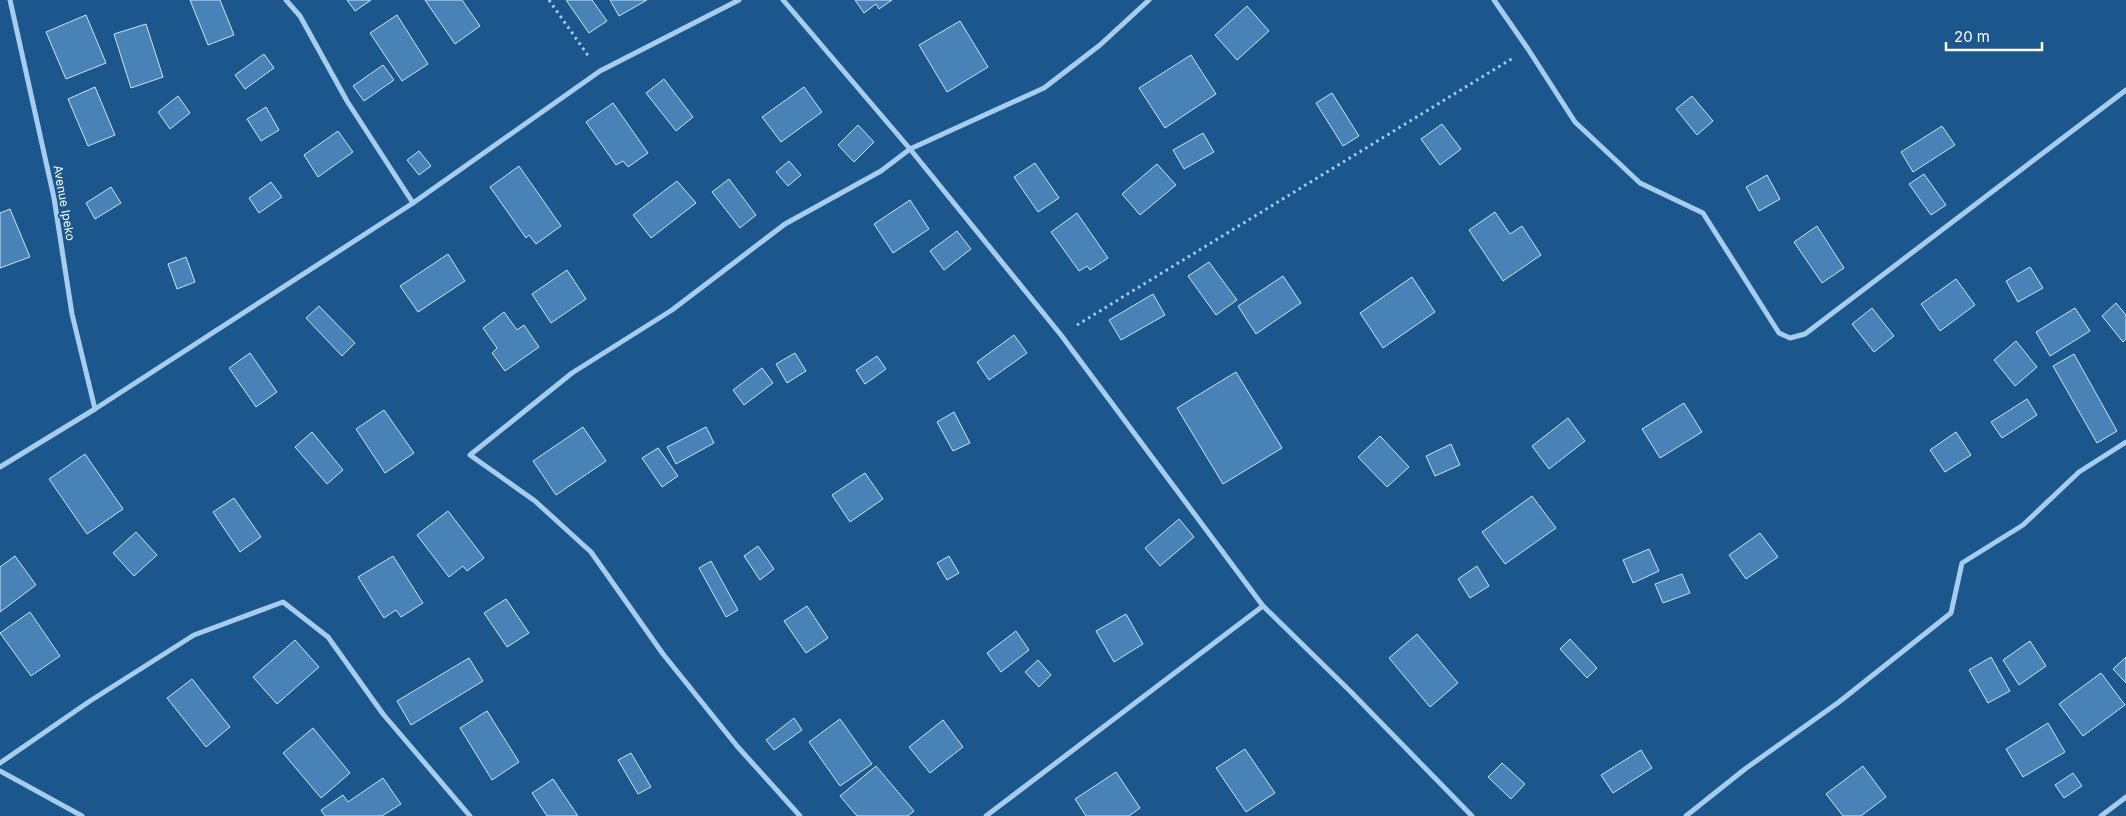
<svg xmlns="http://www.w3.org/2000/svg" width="2126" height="816" viewBox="0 0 2126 816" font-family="Inter,sans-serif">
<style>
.building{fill:#4882b7;stroke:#cde5fa}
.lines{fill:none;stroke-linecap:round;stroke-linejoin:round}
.path{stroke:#a7cdee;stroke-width:3;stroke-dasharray:2.5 4;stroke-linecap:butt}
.minor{stroke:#a7cdee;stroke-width:5}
.labels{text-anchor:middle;stroke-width:4;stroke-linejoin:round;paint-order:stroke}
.street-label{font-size:12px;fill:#fff;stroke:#1b568d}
</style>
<rect width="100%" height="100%" fill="#1b568d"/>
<!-- building -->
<g class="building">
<polygon points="190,0 220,0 234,35 208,45"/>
<polygon points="347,0 371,0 355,11"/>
<polygon points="425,0 462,0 480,26 455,44"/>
<polygon points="566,0 592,0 607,21 589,33"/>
<polygon points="610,0 647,0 619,16"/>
<polygon points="855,0 892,0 879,9 876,4 864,13"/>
<polygon points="1247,6 1269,31 1237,60 1215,35"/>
<polygon points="86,15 106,63 66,79 46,32"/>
<polygon points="397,15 428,64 402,81 370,33"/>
<polygon points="960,21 988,67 947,92 919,45"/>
<polygon points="146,24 163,77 131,88 114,34"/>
<polygon points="264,54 274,68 245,89 235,75"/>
<polygon points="1191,55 1216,94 1165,128 1139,88"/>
<polygon points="383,65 394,80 364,101 353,86"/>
<polygon points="664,79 693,117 676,131 646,93"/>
<polygon points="95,87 115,135 88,146 68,99"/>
<polygon points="804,87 822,112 781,142 762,117"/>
<polygon points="1332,93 1359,136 1343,146 1316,103"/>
<polygon points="178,96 190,113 170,129 158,112"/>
<polygon points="1692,96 1713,121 1697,135 1676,109"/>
<polygon points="613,103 648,153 628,167 623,161 616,165 586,122"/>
<polygon points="266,107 279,130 261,141 247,119"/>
<polygon points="1442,124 1461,149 1440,165 1421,139"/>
<polygon points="858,125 874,142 854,162 838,145"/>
<polygon points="1942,126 1955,145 1913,172 1901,152"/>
<polygon points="338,131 353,152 318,177 304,155"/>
<polygon points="1203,133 1214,152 1184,169 1173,150"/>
<polygon points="419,151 431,166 419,175 407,160"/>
<polygon points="789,161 801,175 788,186 776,172"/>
<polygon points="1035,163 1059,198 1038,212 1014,177"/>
<polygon points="1157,164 1176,185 1140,215 1122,194"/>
<polygon points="519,166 561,226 536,244 529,235 526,238 490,187"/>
<polygon points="1924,174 1946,205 1931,215 1909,184"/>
<polygon points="1767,175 1780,199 1759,211 1746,187"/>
<polygon points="729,179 756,215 740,228 712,192"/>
<polygon points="677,181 696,203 651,238 633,215"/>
<polygon points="271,182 282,197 259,213 249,198"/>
<polygon points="111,187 121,203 95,219 86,203"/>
<polygon points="910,200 929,229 893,253 874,224"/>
<polygon points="10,209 30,257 0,268 0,213"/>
<polygon points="1495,212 1510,234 1522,226 1541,255 1503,281 1469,230"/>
<polygon points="1077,213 1108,258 1090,270 1087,266 1079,271 1051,232"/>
<polygon points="1817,226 1844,268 1822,283 1794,242"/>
<polygon points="957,231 971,249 944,270 930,251"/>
<polygon points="448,254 465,281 418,312 400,286"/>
<polygon points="186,257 195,282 177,289 168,264"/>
<polygon points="1209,262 1237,300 1216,315 1188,276"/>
<polygon points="2030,267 2043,288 2018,302 2006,281"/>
<polygon points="567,270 586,299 551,323 532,294"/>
<polygon points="1283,276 1301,303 1256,334 1238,306"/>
<polygon points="1412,277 1435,312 1383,348 1360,313"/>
<polygon points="1956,279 1975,305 1940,331 1921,304"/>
<polygon points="1153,294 1165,315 1121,340 1109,320"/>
<polygon points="2116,303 2126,315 2126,339 2123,342 2102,316"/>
<polygon points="319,306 355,343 342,356 306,318"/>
<polygon points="1872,308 1894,336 1874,352 1852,324"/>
<polygon points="2075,308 2090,331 2050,356 2036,332"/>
<polygon points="504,312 517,330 524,325 539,347 505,371 492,353 497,348 483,328"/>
<polygon points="1014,335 1027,353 989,380 977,362"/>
<polygon points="2016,341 2037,367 2015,386 1994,360"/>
<polygon points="250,353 277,392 256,407 229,368"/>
<polygon points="795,353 806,371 787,383 776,364"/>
<polygon points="2074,354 2117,431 2097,443 2053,366"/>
<polygon points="877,356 886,369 865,384 856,370"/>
<polygon points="762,368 773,383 744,405 733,390"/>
<polygon points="1236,372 1282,448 1223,484 1177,408"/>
<polygon points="2027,399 2037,415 2002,438 1991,422"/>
<polygon points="1684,403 1702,432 1660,458 1642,429"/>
<polygon points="384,410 414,453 385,473 356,429"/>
<polygon points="954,412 970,443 953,451 937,422"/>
<polygon points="1568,418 1585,441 1549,469 1532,446"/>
<polygon points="583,427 606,461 556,495 533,461"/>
<polygon points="706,427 714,443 676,464 667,447"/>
<polygon points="312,432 343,470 327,484 295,447"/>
<polygon points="1956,432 1971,455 1945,472 1930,450"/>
<polygon points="1380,436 1409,467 1387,487 1358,457"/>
<polygon points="1451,444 1460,465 1435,476 1426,456"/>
<polygon points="658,448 678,476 662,487 642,458"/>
<polygon points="85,454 123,509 87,534 49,479"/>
<polygon points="865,473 883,499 850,522 832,495"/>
<polygon points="1532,496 1556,528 1505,564 1482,532"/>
<polygon points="234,498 261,537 240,552 213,512"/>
<polygon points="448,511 484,558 467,571 463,566 449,577 417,535"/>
<polygon points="1179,519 1194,537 1160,566 1145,548"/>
<polygon points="136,532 157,555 134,576 113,553"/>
<polygon points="1760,533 1778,557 1746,579 1729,555"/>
<polygon points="758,546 774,569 760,580 744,556"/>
<polygon points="1649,549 1659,571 1633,583 1623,560"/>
<polygon points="15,556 36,585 0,612 0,567"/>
<polygon points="393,556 423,603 401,617 396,610 384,618 358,577"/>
<polygon points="949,556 959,573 947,580 937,563"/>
<polygon points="711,561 738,610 726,617 699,568"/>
<polygon points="1477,566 1489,586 1470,598 1458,579"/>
<polygon points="1682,574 1690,593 1663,603 1655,584"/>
<polygon points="506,599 529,633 507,647 484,613"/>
<polygon points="807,606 828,638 806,653 784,621"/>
<polygon points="30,612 60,656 31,676 0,633"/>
<polygon points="1126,614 1143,644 1114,662 1096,631"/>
<polygon points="1016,631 1029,650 1001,672 987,653"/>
<polygon points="1417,634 1458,683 1430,707 1389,658"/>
<polygon points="1570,639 1597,668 1587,678 1560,649"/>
<polygon points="295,640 319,667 277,704 253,677"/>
<polygon points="2030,641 2046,666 2019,685 2003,660"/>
<polygon points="1991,657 2010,691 1988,703 1969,670"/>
<polygon points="2126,657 2126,683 2113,669"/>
<polygon points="469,658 483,681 411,725 397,701"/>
<polygon points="1038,660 1051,675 1039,687 1025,672"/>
<polygon points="2101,673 2125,705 2083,736 2059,704"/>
<polygon points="192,679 230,727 206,747 167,698"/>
<polygon points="487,711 519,762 492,780 460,728"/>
<polygon points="794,718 802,730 774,750 766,740"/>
<polygon points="840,719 872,764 840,786 809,742"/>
<polygon points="943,720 963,747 930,773 909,747"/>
<polygon points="2048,723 2065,752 2023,777 2006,749"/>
<polygon points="313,728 350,773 321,798 283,753"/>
<polygon points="1245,749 1275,793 1246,812 1216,768"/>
<polygon points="1641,750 1652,768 1613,793 1601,775"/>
<polygon points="631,753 651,787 638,794 618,760"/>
<polygon points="1502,763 1525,784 1511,799 1488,777"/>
<polygon points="876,766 914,811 908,816 857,816 840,796"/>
<polygon points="1863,766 1886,797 1861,816 1843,816 1826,794"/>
<polygon points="1116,772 1140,808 1129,816 1086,816 1075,799"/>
<polygon points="2073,773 2082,786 2064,798 2055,785"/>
<polygon points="383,778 401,804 382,816 325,816 321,810 343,795 348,802"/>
<polygon points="553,779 578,816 547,816 532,793"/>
</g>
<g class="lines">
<!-- path -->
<g class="path">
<polyline points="549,0 589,57"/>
<polyline points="1077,325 1513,58"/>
</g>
<!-- minor -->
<g class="minor">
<polyline points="10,0 54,198 72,314 95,409"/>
<polyline points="286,0 300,16 347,101 413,203"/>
<polyline points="783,0 910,149 1061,335 1263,606 1350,691 1472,816"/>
<polyline points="1494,0 1528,49 1575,122 1640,183 1703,213 1779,333 1790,338 1805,334 2126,90"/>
<polyline points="0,467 95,409 413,203 600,71 739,0"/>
<polyline points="0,763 90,701 194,635 283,602 328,637 383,714 470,816"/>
<polyline points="0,771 82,816"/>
<polyline points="800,816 737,746 663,654 591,552 535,501 470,455 572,373 672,310 785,224 881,171 910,149 1044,88 1100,45 1149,0"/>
<polyline points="986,816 1263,606"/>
<polyline points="1686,816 1745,769 1839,702 1951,613 1962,563 2023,525 2079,472 2126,442"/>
<polyline points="2101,816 2126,797"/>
</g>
</g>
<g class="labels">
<!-- street labels -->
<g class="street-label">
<text transform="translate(64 203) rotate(80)" y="4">Avenue Ipeko</text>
</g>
</g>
<!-- scale -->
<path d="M1946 42v8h96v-8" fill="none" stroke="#ffffff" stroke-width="2.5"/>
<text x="1954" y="42" font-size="15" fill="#ffffff" stroke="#1b568d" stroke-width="4" paint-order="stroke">20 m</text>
</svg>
